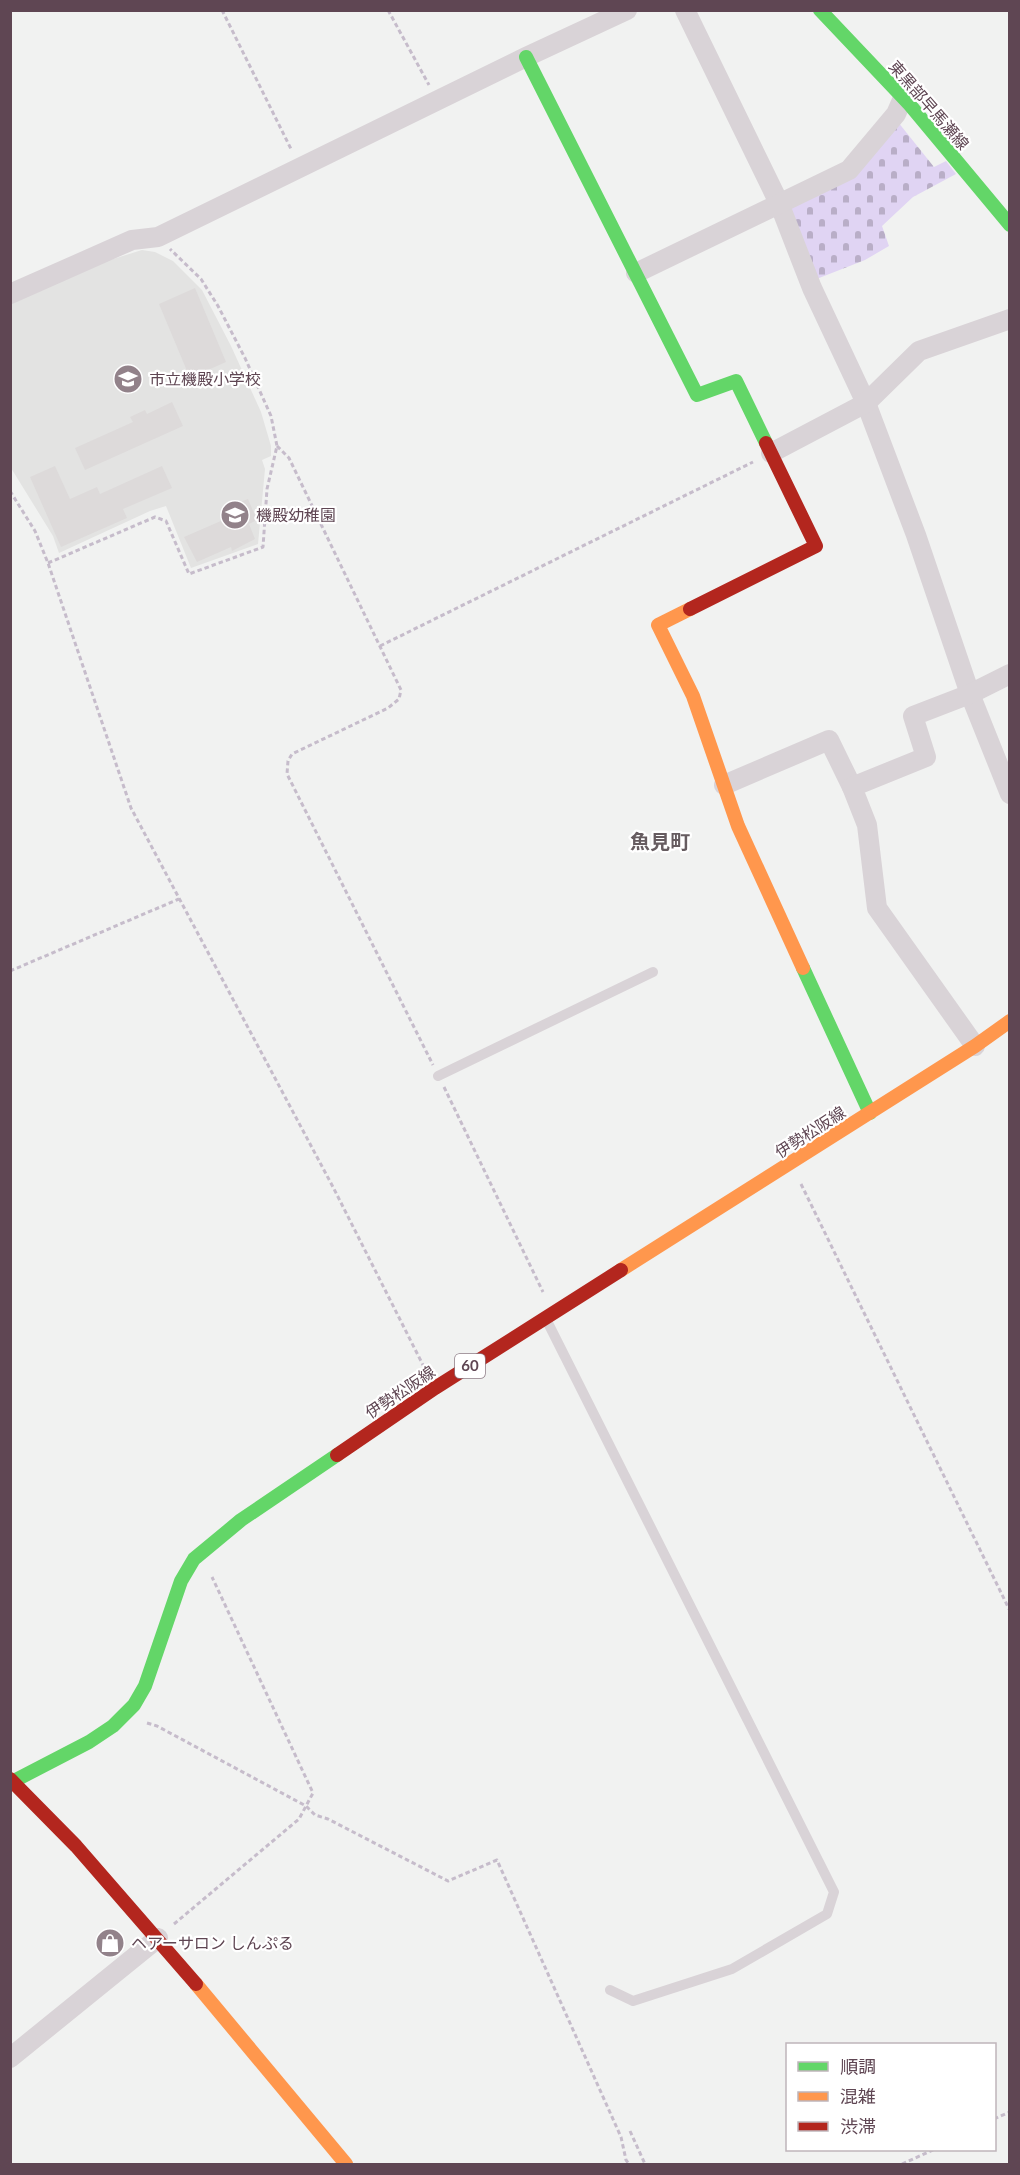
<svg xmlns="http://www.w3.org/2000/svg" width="1020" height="2175" viewBox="0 0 1020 2175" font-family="Lato,'Noto Sans JP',sans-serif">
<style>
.education{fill:#e3e3e2}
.cemetery{fill:url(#cemetery-stones)}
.building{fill:#dddada}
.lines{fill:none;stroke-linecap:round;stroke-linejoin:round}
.path{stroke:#c6bccb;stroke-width:3;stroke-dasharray:4.5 3;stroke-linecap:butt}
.lane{stroke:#d9d3d7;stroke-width:10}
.street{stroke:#d9d3d7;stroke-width:20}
.fast{stroke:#63d668;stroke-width:14}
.slow{stroke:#ff974d;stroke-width:14}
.jam{stroke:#b3261e;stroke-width:14}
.labels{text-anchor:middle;stroke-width:4.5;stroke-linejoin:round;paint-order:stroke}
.shield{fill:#fff;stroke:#8f7e87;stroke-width:1.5}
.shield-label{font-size:15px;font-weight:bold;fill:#5f4653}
.street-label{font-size:16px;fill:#5f4653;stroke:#fff}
.poi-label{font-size:16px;fill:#5f4653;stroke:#fff;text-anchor:start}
.quarter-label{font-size:20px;font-weight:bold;fill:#665c60;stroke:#fff}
</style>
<defs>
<pattern id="cemetery-stones" width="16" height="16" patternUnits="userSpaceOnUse" patternTransform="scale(1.5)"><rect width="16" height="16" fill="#e0d4f3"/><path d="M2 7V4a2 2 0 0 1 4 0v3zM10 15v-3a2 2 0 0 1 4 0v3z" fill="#b9aec7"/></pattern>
</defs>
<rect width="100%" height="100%" fill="#f1f2f1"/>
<!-- education -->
<polygon class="education" points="142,250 155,252 173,261 202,290 231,346 261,412 271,446 271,456 262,460 265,469 258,544 191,568 166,506 150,511 59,553 53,536 11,468 11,304 94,265"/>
<!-- cemetery -->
<polygon class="cemetery" points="898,122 934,167 946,161 956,174 913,197 882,226 889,246 865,260 814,280 788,210"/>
<!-- building -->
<g class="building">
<polygon points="195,288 226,362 190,378 159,304"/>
<polygon points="172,402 183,426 85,470 75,448 133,422 130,417 145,410 147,414"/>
<polygon points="55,466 70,499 97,487 100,494 162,466 172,488 123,509 127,518 61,547 30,477"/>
<polygon points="248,499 257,520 249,524 255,539 232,551 231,547 197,562 184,537 230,517 226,507"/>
</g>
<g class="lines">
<!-- path -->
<g class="path">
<polyline points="222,10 292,151"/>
<polyline points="388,10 429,85"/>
<polyline points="277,446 289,458 401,690 399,699 388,708 292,754 288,761 287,774 433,1065"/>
<polyline points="10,491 35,531 48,563 131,808 333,1187 425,1369"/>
<polyline points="48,563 155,517 166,521 189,574 263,547 267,489 277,446 271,416 245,358 218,306 201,279 170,249"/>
<polyline points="380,646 753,462"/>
<polyline points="10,971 179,899"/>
<polyline points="444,1087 543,1292"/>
<polyline points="801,1184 1010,1611"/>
<polyline points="147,1723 157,1726 306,1806 315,1815 328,1819 448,1881 497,1860 621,2137 626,2160 629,2164"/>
<polyline points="174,1924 299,1819 313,1793 212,1577"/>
<polyline points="994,2119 1010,2112"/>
<polyline points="630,2131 645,2164"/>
<polyline points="902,2164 933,2150"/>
</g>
<!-- lane -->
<g class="lane">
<polyline points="438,1076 653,972"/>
<polyline points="546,1319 834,1892 827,1914 732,1969 633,2001 610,1990"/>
</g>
<!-- street -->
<g class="street">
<polyline points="685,10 779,203 812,288 866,403 916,535 970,694 1010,794"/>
<polyline points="636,273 849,170 896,114 903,98"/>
<polyline points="10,294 132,240 158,237 526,57 627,10"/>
<polyline points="771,453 866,403 919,351 1010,319"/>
<polyline points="724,785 829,740 852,787"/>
<polyline points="975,1046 877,908 867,825 852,787 926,757 913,716 970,694 1010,674"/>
<polyline points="10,2058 158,1938"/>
</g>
<!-- fast -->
<g class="fast">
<polyline points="820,10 910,105 1010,225"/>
<polyline points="526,57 697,395 736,381 766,443"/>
<polyline points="803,968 870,1113"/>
<polyline points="10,1783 89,1742 113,1726 134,1705 145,1686 181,1581 194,1559 241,1520 337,1455"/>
</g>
<!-- slow -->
<g class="slow">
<polyline points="690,609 658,625 693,696 738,826 803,968"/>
<polyline points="621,1270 975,1046 1010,1021"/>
<polyline points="196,1984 346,2164"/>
</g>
<!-- jam -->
<g class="jam">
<polyline points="690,609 816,546 766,443"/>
<polyline points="337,1455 435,1388 621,1270"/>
<polyline points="10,1779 76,1846 196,1984"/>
</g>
</g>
<!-- icons -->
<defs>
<g id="school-disc" transform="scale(1.5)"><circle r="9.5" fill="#92828a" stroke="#fff"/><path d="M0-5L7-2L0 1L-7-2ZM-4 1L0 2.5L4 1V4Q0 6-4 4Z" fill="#fff"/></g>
<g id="shop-disc" transform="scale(1.5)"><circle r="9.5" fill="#92828a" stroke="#fff"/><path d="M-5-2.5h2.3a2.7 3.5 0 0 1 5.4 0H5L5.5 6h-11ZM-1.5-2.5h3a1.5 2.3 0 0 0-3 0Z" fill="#fff"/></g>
</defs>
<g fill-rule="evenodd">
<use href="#school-disc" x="128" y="379"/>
<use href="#school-disc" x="235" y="515"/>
<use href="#shop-disc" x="110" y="1943"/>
</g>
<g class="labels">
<!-- shield labels -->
<rect class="shield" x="455" y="1354" width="30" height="24" rx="4.5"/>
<g class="shield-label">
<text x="470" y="1371">60</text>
</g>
<!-- street labels -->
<g class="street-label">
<text transform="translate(929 105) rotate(49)" y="6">東黒部早馬瀬線</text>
<text transform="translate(810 1132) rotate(-33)" y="6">伊勢松阪線</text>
<text transform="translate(400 1392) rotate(-34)" y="6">伊勢松阪線</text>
</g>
<!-- poi labels -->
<g class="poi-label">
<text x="149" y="385">市立機殿小学校</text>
<text x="256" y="521">機殿幼稚園</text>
<text x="131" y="1949">ヘアーサロン しんぷる</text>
</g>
<!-- quarter labels -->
<g class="quarter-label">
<text x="660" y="849">魚見町</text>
</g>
</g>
<!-- border -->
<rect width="1020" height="2175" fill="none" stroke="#5f4653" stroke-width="24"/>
<!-- legend -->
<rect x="786" y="2043" width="210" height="108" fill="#ffffff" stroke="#bfb5ba" stroke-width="1.5"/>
<rect x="798" y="2062" width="30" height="9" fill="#63d668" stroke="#bfb5ba" stroke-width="1.5"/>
<text x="840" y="2073" font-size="18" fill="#5f4653">順調</text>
<rect x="798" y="2092" width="30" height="9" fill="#ff974d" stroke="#bfb5ba" stroke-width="1.5"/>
<text x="840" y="2103" font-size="18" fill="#5f4653">混雑</text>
<rect x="798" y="2122" width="30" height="9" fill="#b3261e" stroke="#bfb5ba" stroke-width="1.5"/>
<text x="840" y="2133" font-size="18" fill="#5f4653">渋滞</text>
</svg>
